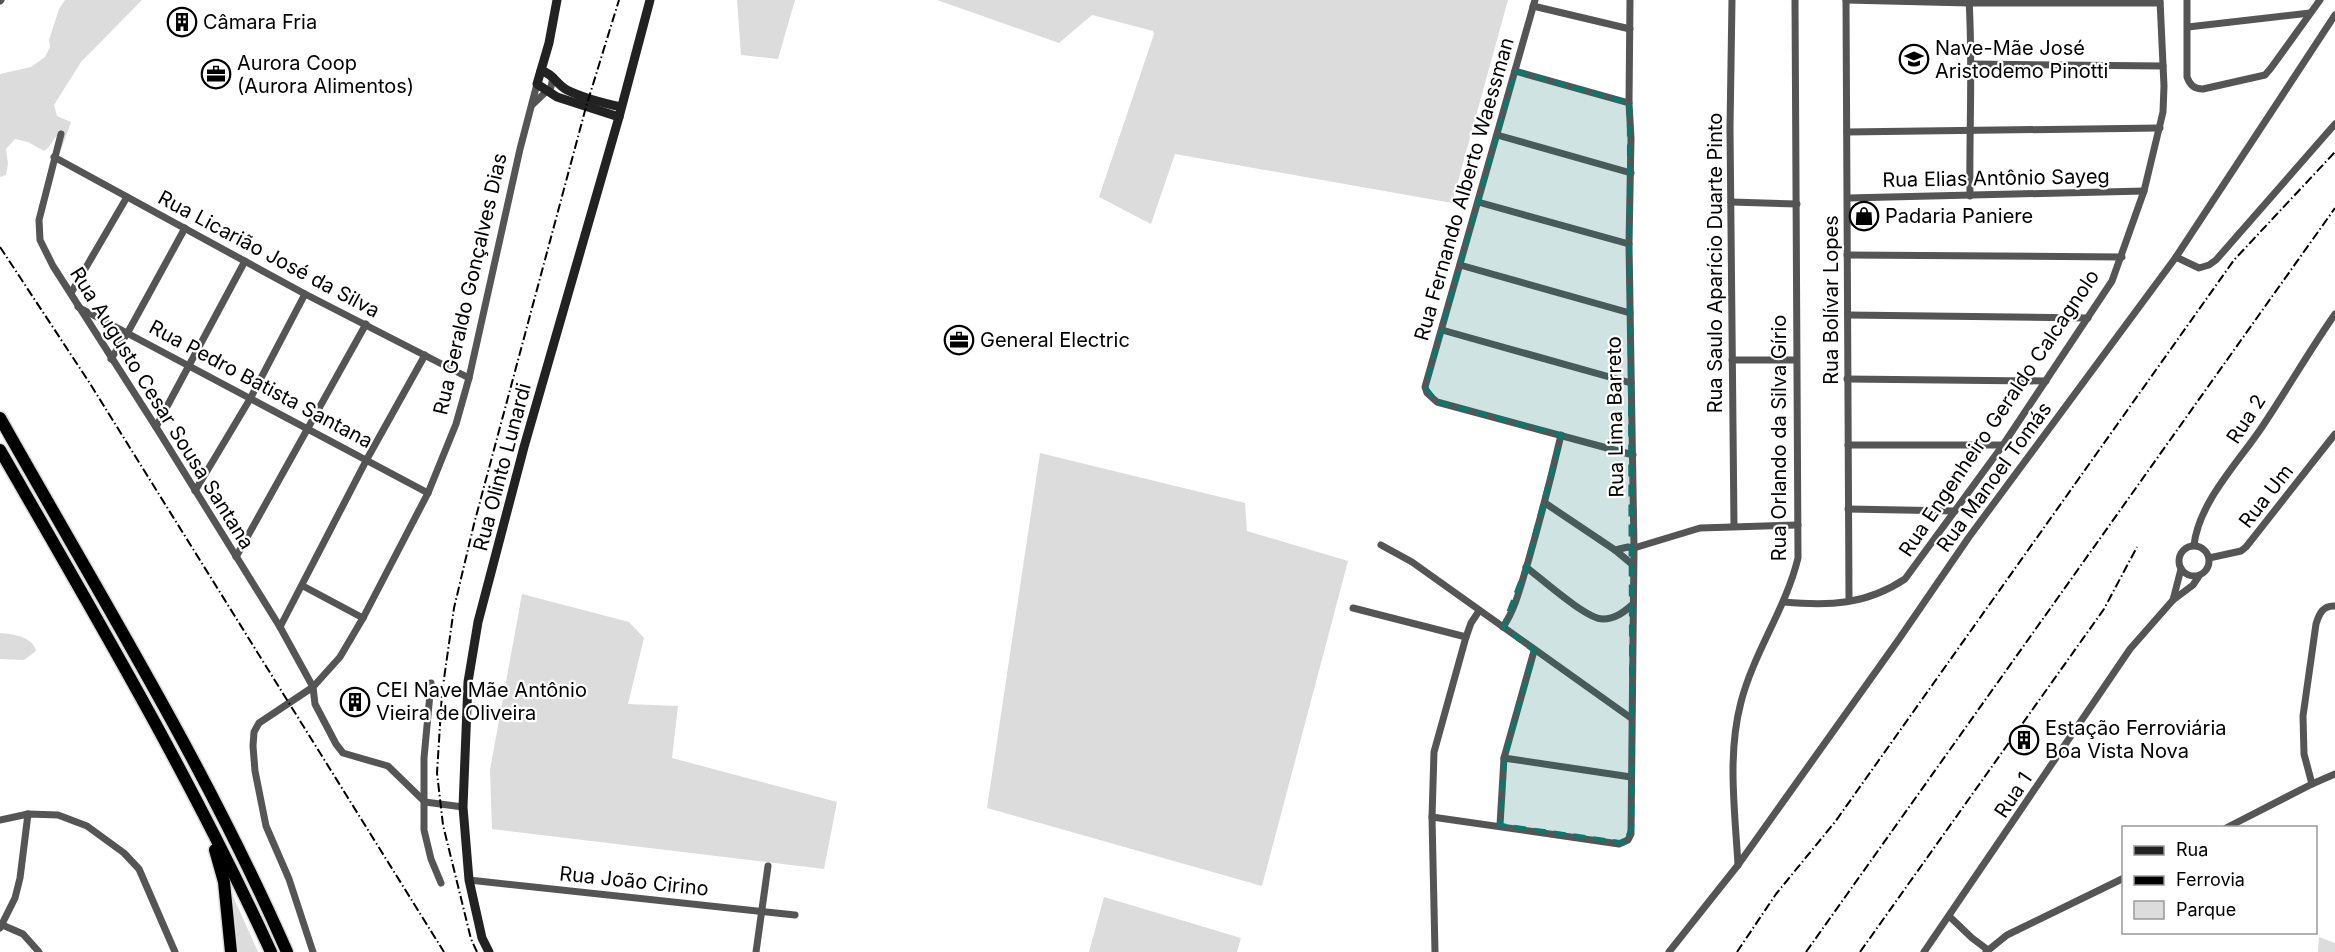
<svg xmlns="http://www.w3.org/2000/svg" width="2335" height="952" viewBox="0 0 2335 952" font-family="Inter,sans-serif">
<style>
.green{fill:#dcdcdc}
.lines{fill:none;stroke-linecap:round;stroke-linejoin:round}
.highway-casing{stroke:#dbdbdb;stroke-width:15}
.street{stroke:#555;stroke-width:7}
.secondary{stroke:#222;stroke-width:9}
.highway{stroke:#000;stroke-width:12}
.rail{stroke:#000;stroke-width:2;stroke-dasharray:9 3 1.5 3;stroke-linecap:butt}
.marked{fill:#0f766e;fill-opacity:0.2;stroke:#0f766e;stroke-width:4.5;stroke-dasharray:12 8;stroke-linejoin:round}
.labels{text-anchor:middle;stroke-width:4.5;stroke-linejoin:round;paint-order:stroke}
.poi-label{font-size:20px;fill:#000;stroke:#fff;text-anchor:start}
.street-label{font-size:20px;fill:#000;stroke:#fff}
</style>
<rect width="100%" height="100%" fill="#fff"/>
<!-- green -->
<g class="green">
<path d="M65,0H142L81,62L54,105L57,116L71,122L61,150L62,137L59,134C52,139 51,147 44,151L28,142L15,139L6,149L8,164L6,175L0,177V74L31,67L45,57L50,47L49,40L59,9Z"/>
<polygon points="737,0 795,0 778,59 741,55"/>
<polygon points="937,0 1508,0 1452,203 1175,154 1151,224 1099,197 1154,34 1153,31 1092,15 1059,43"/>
<polygon points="1040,453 1245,503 1247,531 1348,561 1262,886 987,808"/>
<polygon points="522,594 629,622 644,638 628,704 678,706 672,758 837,802 824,869 492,829 490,770"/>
<path d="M0,633C13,634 32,636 36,651L24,660L0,659Z"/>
<polygon points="232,894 258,952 233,952 229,896"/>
<polygon points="1104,897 1241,938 1237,952 1089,952"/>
<polygon points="2319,937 2335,943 2335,952 2318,952"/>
</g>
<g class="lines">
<!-- highway casing -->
<g class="highway-casing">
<g id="highway">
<path d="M0,418C99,594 206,767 287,952"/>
<path d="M0,450C95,615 192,780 271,952"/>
<polyline points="215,850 224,882 231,952"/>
</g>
</g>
<!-- street -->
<g class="street">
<polyline points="1535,0 1425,387 1427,393 1437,402 1633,455"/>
<polyline points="1732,0 1730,128 1734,526"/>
<polyline points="1846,0 1849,600"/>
<polyline points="1846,0 1969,3 2160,3"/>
<path d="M1969,0C1973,65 1969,131 1970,196"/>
<path d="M2187,0V77C2190,85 2194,89 2203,89L2265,75L2271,68L2320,0"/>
<polyline points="0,1 1,0"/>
<polyline points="1533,6 1630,29"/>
<polyline points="2188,27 2310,13"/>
<polyline points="1971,64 2163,66"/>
<polyline points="1515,71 1629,103"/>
<polyline points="532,105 551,87 553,77"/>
<polyline points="1847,132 2160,128"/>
<polyline points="61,134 39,220 40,240 53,266 156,427 280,627 313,687 315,704 336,744 343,753 388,766 425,802 463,807"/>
<polyline points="1497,135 1631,173"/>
<polyline points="54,157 305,294 469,378"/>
<polyline points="1848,198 2144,191"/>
<polyline points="1478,202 1629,244"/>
<polyline points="1731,202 1797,204"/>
<polyline points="1847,255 2122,257"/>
<polyline points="2176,257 2199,268 2209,265 2216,260 2335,124"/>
<polyline points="1460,265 1630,313"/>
<polyline points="71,293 127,197"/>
<polyline points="78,307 428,493"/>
<polyline points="1848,315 2088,318"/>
<polyline points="1442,330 1631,383"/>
<polyline points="111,359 128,332 185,228"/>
<polyline points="1732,360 1796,360"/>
<polyline points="1847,379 2046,381"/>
<polyline points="156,427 245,261"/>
<polyline points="1848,445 2003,445"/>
<polyline points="195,491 250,399 305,294"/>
<polyline points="1545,503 1615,550 1633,565"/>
<polyline points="1848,509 1955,511"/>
<polyline points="1381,545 1412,562 1631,718"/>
<path d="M2194,545C2199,502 2238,463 2262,427C2287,390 2309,351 2335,314"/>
<circle cx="2194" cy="561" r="15"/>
<polyline points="1615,550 1628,547 1634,548 1700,528 1798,525"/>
<polyline points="236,557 366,324"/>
<polyline points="2209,558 2241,551 2246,547 2335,434"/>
<path d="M1526,567C1542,579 1586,619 1603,619C1615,619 1624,612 1632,605"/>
<polyline points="303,586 363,618"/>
<polyline points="2173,600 2181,569"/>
<path d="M1784,602C1829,606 1866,605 1905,579L2003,445L2112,281L2144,191L2163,112L2164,86L2160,0"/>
<polyline points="1353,608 1466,637"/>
<polyline points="280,627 367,459 425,355"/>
<path d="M1503,627C1516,608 1521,584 1528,562C1540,520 1551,478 1561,435"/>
<polyline points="431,683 424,758 424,830 431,859 441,883"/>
<polyline points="1504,758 1631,777"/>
<path d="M2312,784L2304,754L2303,716L2316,624C2319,614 2323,605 2335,606"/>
<polyline points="1432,817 1619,844 1628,840 1631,834 1634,548 1629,244 1631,138 1629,103 1630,0"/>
<polyline points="0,820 28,814 58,815 87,826 124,853 139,869 175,952"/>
<polyline points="1500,825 1504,758 1534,651"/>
<polyline points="2226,828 2312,784 2335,774"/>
<path d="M1738,865C1735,811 1727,755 1741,702C1754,652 1786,608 1798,558L1795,0"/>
<polyline points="469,880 795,915"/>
<polyline points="1950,917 1972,938 1988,950"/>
<polyline points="0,924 23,934 39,952"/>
<polyline points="0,928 15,898 20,878 28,814"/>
<polyline points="313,952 289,879 266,826 255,771 253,746 254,732 259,723 313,687 340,657 363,618 428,493 456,424 469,378 520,149 537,84"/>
<polyline points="756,952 768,866"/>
<polyline points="1435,952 1432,817 1434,752 1466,637 1471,623 1479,611"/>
<polyline points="1669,952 1738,865 1899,639 1969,537 2176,257 2335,15"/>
<polyline points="1924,952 2130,649 2173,600 2193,585 2199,576"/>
<polyline points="1986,952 2007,935 2124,878"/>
</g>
<!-- secondary -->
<g class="secondary">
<polyline points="557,0 549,43 537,84 557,97 619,117"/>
<path d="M541,71C553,73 556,84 567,90C583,98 603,103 621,107"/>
<polyline points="489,952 482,938 469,880 463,807 468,682 478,622 524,447 619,117 650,0"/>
</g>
<!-- highway -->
<use href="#highway" class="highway"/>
<!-- rail -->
<g class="rail">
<polyline points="0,247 89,382 444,952"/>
<polyline points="477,952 471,939 443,825 437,773 442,693 454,608 474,524 586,107 619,0"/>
<polyline points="1737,952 1776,894 1835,822 2234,260 2335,152"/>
<polyline points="1806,952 2335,208"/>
<polyline points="1860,952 2104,609 2137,547"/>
</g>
</g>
<!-- marked area -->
<path class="marked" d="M1515,71L1629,103L1632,826L1625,843L1500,825L1504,758L1534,651L1503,627L1526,567L1561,435L1437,402L1425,387Z"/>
<!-- icons -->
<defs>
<g id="building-ring" transform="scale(1.5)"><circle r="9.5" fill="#fff" stroke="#000" stroke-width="1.5"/><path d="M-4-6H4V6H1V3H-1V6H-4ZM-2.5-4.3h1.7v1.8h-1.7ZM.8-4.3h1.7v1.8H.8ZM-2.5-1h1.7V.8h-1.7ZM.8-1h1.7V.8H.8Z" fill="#000"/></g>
<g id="school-ring" transform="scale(1.5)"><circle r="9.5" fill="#fff" stroke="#000" stroke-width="1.5"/><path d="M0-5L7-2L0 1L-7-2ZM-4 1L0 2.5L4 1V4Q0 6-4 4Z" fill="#000"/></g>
<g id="office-ring" transform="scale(1.5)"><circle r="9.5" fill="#fff" stroke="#000" stroke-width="1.5"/><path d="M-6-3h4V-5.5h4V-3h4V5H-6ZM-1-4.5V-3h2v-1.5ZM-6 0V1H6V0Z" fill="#000"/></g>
<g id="shop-ring" transform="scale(1.5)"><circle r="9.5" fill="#fff" stroke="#000" stroke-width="1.5"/><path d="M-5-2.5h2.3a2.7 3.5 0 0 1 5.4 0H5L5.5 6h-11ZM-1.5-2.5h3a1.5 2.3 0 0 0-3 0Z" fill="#000"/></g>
</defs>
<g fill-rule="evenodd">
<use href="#building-ring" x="182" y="22"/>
<use href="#school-ring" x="1914" y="59"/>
<use href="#office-ring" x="216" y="74"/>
<use href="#shop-ring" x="1864" y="216"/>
<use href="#office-ring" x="959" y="340"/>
<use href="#building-ring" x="355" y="702"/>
<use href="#building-ring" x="2024" y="740"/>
</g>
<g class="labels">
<!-- poi labels -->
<g class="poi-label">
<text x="203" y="29">Câmara Fria</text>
<text x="1935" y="55">Nave-Mãe José<tspan x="1935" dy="23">Aristodemo Pinotti</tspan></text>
<text x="237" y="70">Aurora Coop<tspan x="237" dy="23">(Aurora Alimentos)</tspan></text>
<text x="1885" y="223">Padaria Paniere</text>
<text x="980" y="347">General Electric</text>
<text x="376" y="697">CEI Nave Mãe Antônio<tspan x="376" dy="23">Vieira de Oliveira</tspan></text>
<text x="2045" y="735">Estação Ferroviária<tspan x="2045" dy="23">Boa Vista Nova</tspan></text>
</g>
<!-- street labels -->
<g class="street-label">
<text transform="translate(1996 178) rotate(-1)" y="7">Rua Elias Antônio Sayeg</text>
<text transform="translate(1464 189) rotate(-74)" y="7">Rua Fernando Alberto Waessman</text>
<text transform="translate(269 254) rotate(28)" y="7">Rua Licarião José da Silva</text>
<text transform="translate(1715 263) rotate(-90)" y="7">Rua Saulo Aparício Duarte Pinto</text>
<text transform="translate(470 284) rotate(-77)" y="7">Rua Geraldo Gonçalves Dias</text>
<text transform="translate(1831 300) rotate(-90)" y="7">Rua Bolívar Lopes</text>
<text transform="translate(261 384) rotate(28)" y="7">Rua Pedro Batista Santana</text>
<text transform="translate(162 408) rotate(58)" y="7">Rua Augusto Cesar Sousa Santana</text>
<text transform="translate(1999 413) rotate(-56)" y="7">Rua Engenheiro Geraldo Calcagnolo</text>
<text transform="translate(1615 417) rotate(-91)" y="7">Rua Lima Barreto</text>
<text transform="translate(2246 419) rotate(-57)" y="7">Rua 2</text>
<text transform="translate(1779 438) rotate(-90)" y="7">Rua Orlando da Silva Gírio</text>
<text transform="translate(502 467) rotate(-75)" y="7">Rua Olinto Lunardi</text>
<text transform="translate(1994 477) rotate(-54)" y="7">Rua Manoel Tomás</text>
<text transform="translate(2266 496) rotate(-52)" y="7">Rua Um</text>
<text transform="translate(2013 795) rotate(-56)" y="7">Rua 1</text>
<text transform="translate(634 881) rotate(6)" y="7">Rua João Cirino</text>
</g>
</g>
<!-- legend -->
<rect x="2122" y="826" width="195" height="108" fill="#ffffff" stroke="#999999" stroke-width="1.5"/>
<rect x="2134" y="846" width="30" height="9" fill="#222222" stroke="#999999" stroke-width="1.5"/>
<text x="2176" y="856" font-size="18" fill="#000000">Rua</text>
<rect x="2134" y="876" width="30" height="9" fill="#000000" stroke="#999999" stroke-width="1.5"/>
<text x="2176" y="886" font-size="18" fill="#000000">Ferrovia</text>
<rect x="2134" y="901" width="30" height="18" fill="#dcdcdc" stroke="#999999" stroke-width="1.5"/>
<text x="2176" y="916" font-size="18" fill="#000000">Parque</text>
</svg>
